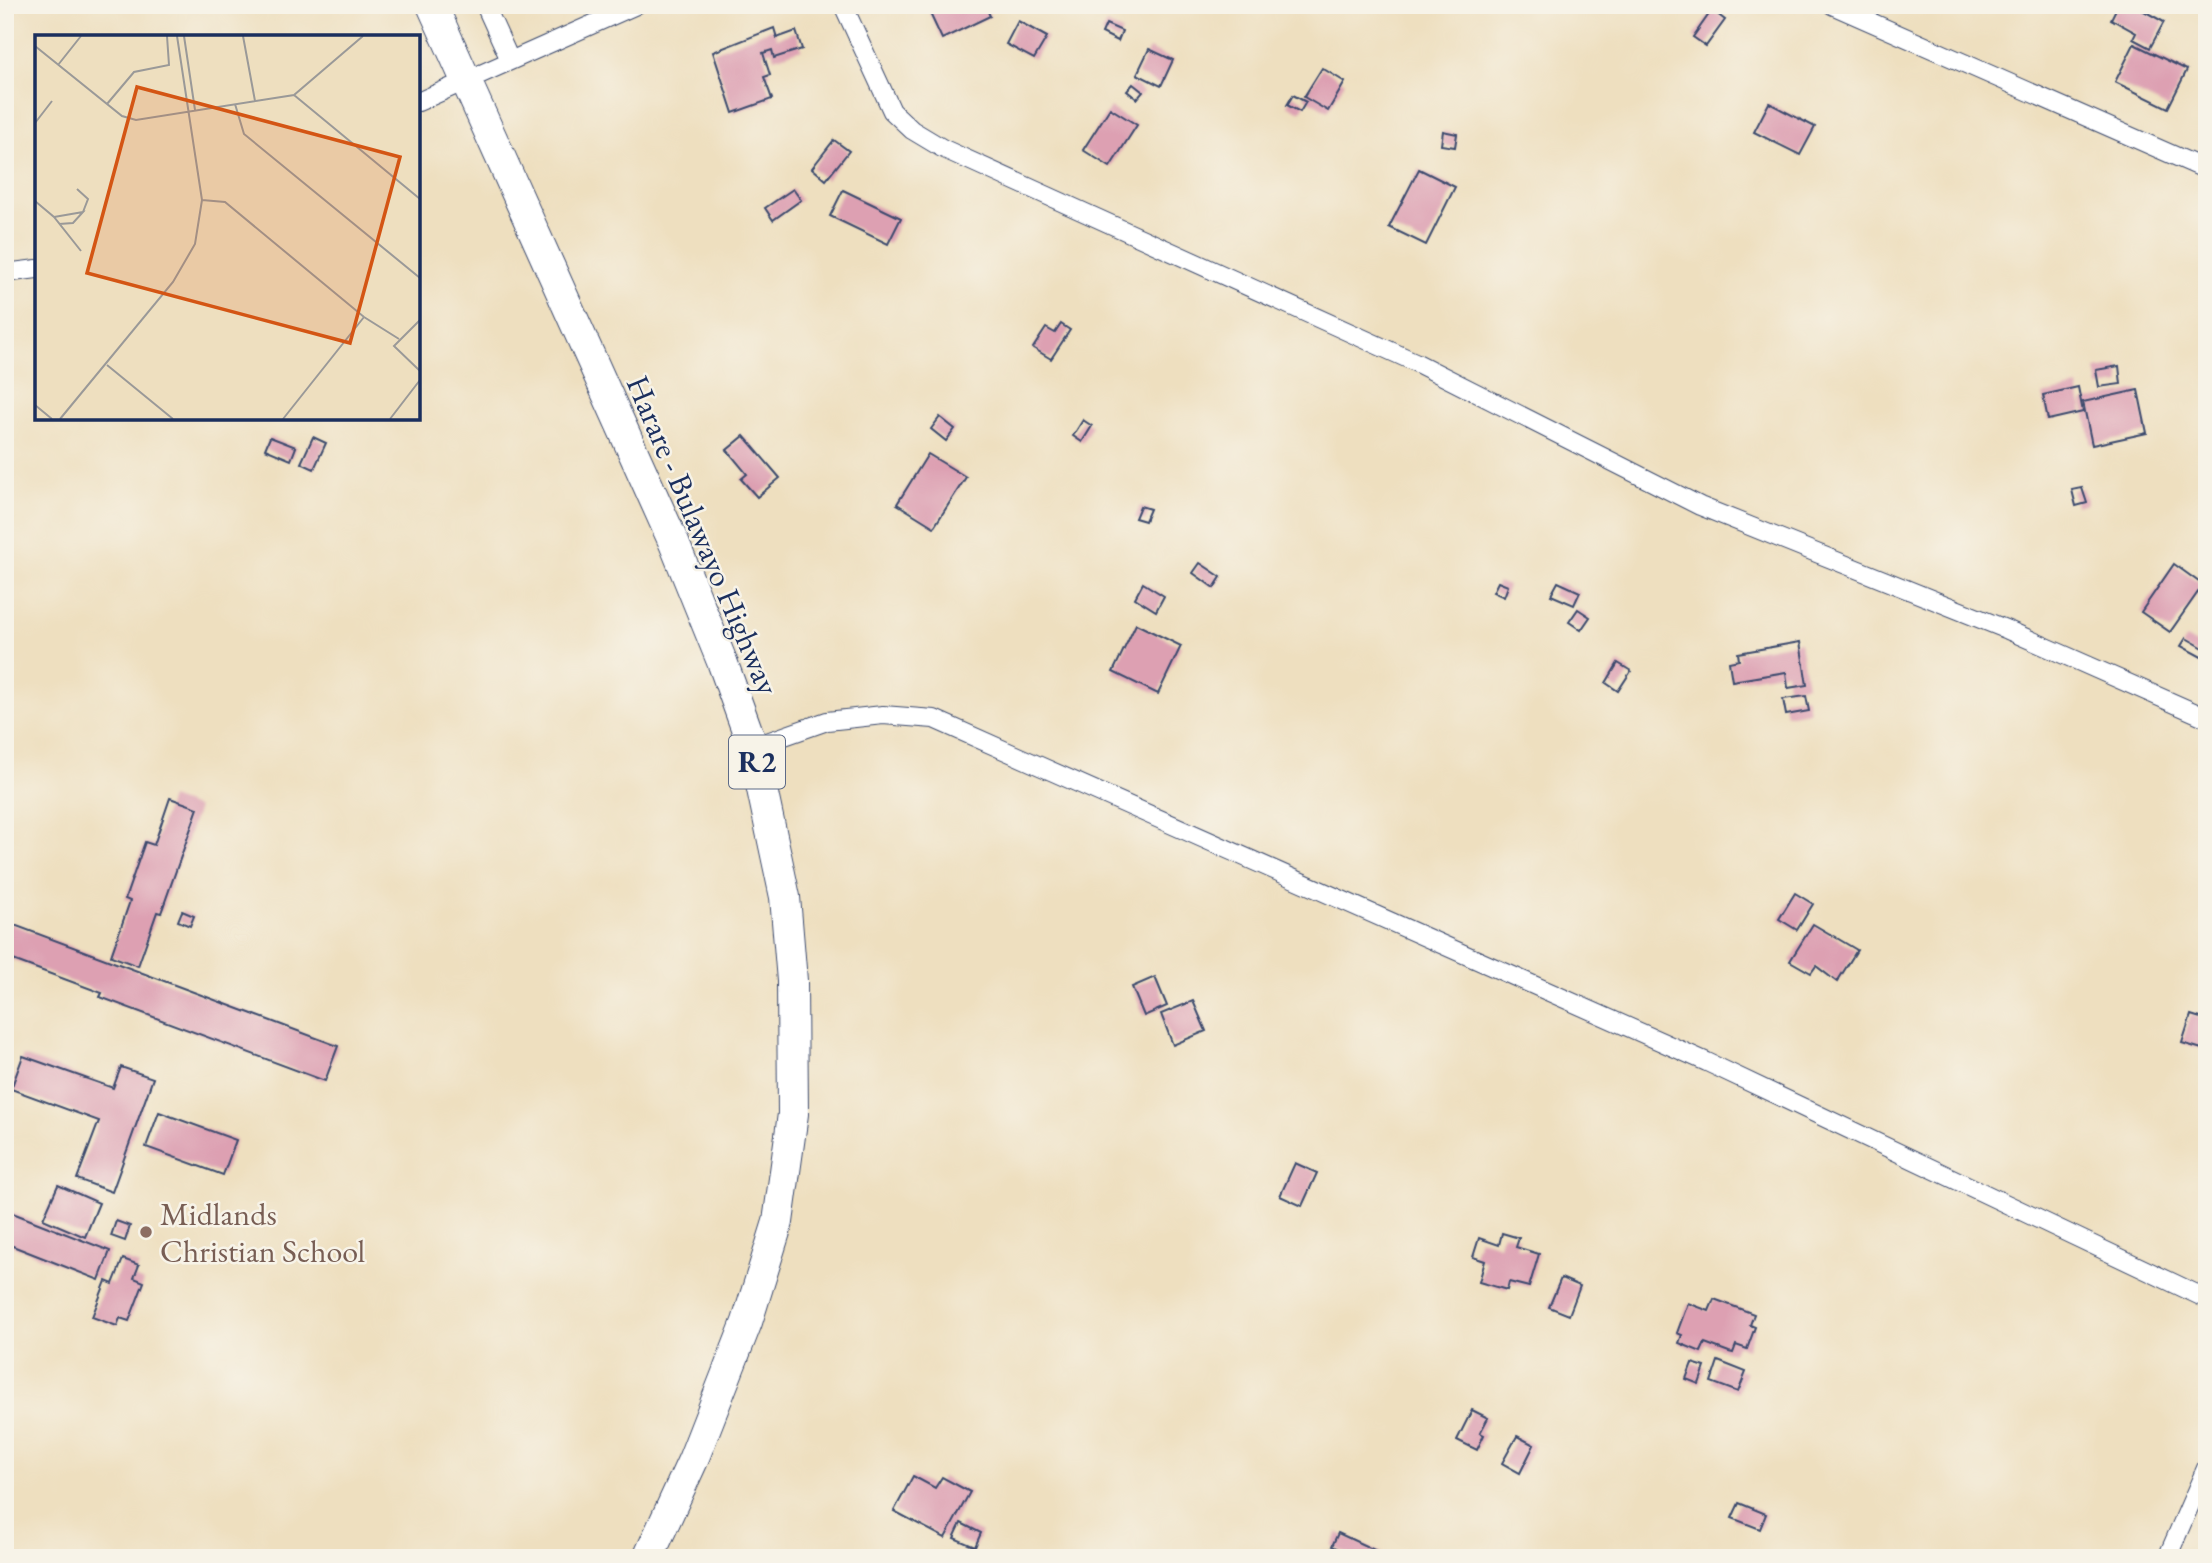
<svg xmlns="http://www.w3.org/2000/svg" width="2212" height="1563" viewBox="0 0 2212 1563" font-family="'EB Garamond',serif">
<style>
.building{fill:#dda0b2}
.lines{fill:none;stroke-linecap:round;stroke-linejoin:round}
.minor-casing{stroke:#3b496d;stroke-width:20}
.trunk-casing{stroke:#3b496d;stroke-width:32}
.minor{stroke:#fff;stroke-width:18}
.trunk{stroke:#fff;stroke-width:30}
.education-dot{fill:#8d6e63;stroke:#f7f3e8;stroke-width:2.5}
.labels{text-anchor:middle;stroke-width:5;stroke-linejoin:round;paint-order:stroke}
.shield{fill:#f7f3e8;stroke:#5d6a87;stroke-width:2}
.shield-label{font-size:30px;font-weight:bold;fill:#1b2f5e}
.street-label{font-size:32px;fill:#1b2f5e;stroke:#f7f3e8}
.education-label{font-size:32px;fill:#785e54;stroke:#f7f3e8;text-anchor:start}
.inset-road{fill:none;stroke:#9a9998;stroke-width:2}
.view{fill:#d45514;fill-opacity:0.15;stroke:#d45514;stroke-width:3.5}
.inset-edge{fill:none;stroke:#1b2f5e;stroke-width:3.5}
</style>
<rect width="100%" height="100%" fill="#f7f3e8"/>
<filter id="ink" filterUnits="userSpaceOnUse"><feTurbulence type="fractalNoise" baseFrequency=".0143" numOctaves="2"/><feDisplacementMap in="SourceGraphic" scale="14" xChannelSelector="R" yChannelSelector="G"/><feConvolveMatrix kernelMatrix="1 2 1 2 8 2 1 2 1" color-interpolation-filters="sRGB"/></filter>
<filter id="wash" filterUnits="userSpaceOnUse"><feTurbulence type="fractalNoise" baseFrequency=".00686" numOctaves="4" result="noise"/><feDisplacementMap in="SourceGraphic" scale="28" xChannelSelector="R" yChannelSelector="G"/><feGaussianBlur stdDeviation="1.57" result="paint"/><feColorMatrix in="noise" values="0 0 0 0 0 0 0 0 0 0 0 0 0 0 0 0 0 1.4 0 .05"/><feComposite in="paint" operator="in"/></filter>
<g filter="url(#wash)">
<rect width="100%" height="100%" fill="#eedfbf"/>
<g id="blocks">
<!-- building -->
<g class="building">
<polygon points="926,5 985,5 990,16 942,39"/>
<polygon points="2118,5 2133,5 2164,22 2150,48 2133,39 2136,33 2111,19"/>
<polygon points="1712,10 1725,20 1706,46 1693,37"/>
<polygon points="1018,21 1047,37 1034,59 1006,44"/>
<polygon points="1106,24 1122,31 1118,41 1102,33"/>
<polygon points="774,28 777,38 796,31 802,49 774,58 772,50 763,53 770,75 764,77 772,99 733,113 713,52"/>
<polygon points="2134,44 2187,70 2168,108 2115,82"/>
<polygon points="1149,49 1173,60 1161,86 1137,74"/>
<polygon points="1322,68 1345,82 1328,111 1304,97"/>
<polygon points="1133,84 1143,92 1137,99 1127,91"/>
<polygon points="1293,95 1306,102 1300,112 1287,105"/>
<polygon points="1769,103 1815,127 1800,155 1754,132"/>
<polygon points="1110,108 1137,125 1110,167 1083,150"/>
<polygon points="1443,131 1457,134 1455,147 1441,145"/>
<polygon points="834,140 849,151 826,180 812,168"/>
<polygon points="1419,169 1455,187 1426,245 1389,227"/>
<polygon points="793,189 801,200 773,220 765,208"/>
<polygon points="843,190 901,218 888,244 830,216"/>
<polygon points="1061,324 1070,330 1051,359 1033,348 1046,328 1055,333"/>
<polygon points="2119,366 2121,384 2099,387 2096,370"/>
<polygon points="2078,387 2083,412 2048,420 2043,395"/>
<polygon points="2138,390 2147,433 2092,445 2083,402"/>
<polygon points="940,417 955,429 946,441 931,429"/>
<polygon points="1083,420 1092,426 1082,442 1073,436"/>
<polygon points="744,436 780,478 757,497 741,479 747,474 727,450"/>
<polygon points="270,437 296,447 291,460 265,449"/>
<polygon points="313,437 326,443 314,469 301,463"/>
<polygon points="928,454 966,477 934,527 897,504"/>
<polygon points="2082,488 2087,503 2076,506 2072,490"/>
<polygon points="1140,506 1150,509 1145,521 1135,518"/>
<polygon points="1200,563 1221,577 1214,588 1193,573"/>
<polygon points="2174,564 2203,585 2170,632 2141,612"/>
<polygon points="1498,582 1508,586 1504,597 1493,592"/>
<polygon points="1558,582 1580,592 1574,605 1551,595"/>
<polygon points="1143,583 1164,596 1156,611 1135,598"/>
<polygon points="1578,609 1590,617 1581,630 1569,622"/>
<polygon points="1136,624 1181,646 1158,694 1113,672"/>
<polygon points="2186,638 2207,650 2207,660 2181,646"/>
<polygon points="1800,642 1807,685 1788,688 1786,672 1732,681 1729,662 1739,660 1738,653"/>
<polygon points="1618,663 1631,671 1618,691 1606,683"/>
<polygon points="1806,696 1809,711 1786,715 1783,699"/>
<polygon points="170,798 198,808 161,913 157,912 138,966 111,956 130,901 125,899 145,842 154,845"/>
<polygon points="1795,893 1813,904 1797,930 1779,919"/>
<polygon points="182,911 194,916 190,926 178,921"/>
<polygon points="5,912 9,914 6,922 338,1046 325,1081 100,997 102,993 5,957"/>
<polygon points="1813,924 1857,950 1837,982 1816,966 1811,973 1790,961"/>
<polygon points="1155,977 1167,1006 1144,1016 1132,987"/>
<polygon points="1193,1001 1206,1031 1173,1045 1161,1014"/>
<polygon points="2191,1015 2207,1020 2207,1035 2202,1049 2182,1043"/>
<polygon points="23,1056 113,1088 121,1067 153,1078 112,1192 77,1179 99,1121 11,1089"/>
<polygon points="159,1112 236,1140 223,1175 146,1147"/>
<polygon points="1295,1163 1317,1173 1302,1206 1280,1196"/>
<polygon points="58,1185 99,1203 85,1237 43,1219"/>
<polygon points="5,1210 110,1251 99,1280 5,1243"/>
<polygon points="116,1221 130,1226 125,1241 111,1236"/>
<polygon points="1502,1233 1519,1238 1516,1247 1539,1254 1529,1287 1509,1282 1507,1290 1479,1282 1485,1261 1473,1257 1479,1238 1499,1245"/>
<polygon points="123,1259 139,1265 134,1278 144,1282 129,1321 120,1318 117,1326 92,1317 106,1281 113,1284"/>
<polygon points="1561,1278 1580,1286 1569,1315 1549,1307"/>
<polygon points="1714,1299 1754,1314 1750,1325 1755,1327 1747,1349 1736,1345 1733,1353 1729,1352 1705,1343 1701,1352 1679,1343 1682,1335 1677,1333 1688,1303 1709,1311"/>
<polygon points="1718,1361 1746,1372 1738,1392 1711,1382"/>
<polygon points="1692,1363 1705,1367 1699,1384 1686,1379"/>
<polygon points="1472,1410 1488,1418 1480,1433 1484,1435 1477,1450 1457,1440"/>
<polygon points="1517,1436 1534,1445 1520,1473 1502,1463"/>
<polygon points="913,1476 935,1488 942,1477 970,1492 945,1538 894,1511"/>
<polygon points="1739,1503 1766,1514 1760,1529 1732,1518"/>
<polygon points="961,1523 981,1533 975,1547 954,1538"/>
<polygon points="1338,1533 1383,1554 1381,1558 1357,1558 1332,1546"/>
</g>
</g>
</g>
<g filter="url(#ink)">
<use href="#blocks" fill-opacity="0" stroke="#3b496d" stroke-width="2"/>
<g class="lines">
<!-- minor casing -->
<g class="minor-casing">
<g id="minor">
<polyline points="485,5 510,60"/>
<polyline points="843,5 892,111 912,130 942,148 1415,362 1700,506 2008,630 2207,718"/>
<polyline points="1832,5 2207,170"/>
<polyline points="418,102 636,5"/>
<polyline points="5,273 37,269"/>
<polyline points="753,747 827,721 883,715 934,719 1707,1062 2207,1299"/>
<polyline points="2167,1558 2207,1466"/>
</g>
</g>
<!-- trunk casing -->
<g class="trunk-casing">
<polyline id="trunk" points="432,5 674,543 723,664 753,747 785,897 792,981 793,1114 778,1222 747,1322 693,1460 648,1558"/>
</g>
<!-- minor -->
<use href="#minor" class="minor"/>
<!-- trunk -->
<use href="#trunk" class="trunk"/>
</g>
</g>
<!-- markers -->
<circle class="education-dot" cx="146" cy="1232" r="7"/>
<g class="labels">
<!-- shield labels -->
<rect class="shield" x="729" y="735.5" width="56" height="53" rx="5"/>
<g class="shield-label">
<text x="757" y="772">R2</text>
</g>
<!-- street labels -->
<g class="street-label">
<text transform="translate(703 535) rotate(67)" y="11">Harare - Bulawayo Highway</text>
</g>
<!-- education labels -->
<g class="education-label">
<text x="160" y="1225">Midlands<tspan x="160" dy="37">Christian School</tspan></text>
</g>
</g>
<!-- overview -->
<g transform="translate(35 35)">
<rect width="385" height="385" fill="#eedfbf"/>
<path class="inset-road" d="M149,1L160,75M208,1L220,66M0,11L87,81L101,85L259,60L328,1M23,30L46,1M259,60L385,164M72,69L99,37L134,30L132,1M200,69L209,99L385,243M0,88L17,66M42,154L53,164L48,177M167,165L190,167L329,282L364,304M0,166L19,182L46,216M19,182L48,177L38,188L24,189M385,285L359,311L385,336M72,330L138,384M0,370L17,384M25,384L138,247L160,209L167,165L142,1M248,384L329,282M355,384L385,345"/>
<path class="view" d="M102,52L365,122L315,308L52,238Z"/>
<rect width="385" height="385" class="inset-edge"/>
</g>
<!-- margin -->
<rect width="2212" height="1563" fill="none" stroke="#f7f3e8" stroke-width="28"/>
</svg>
